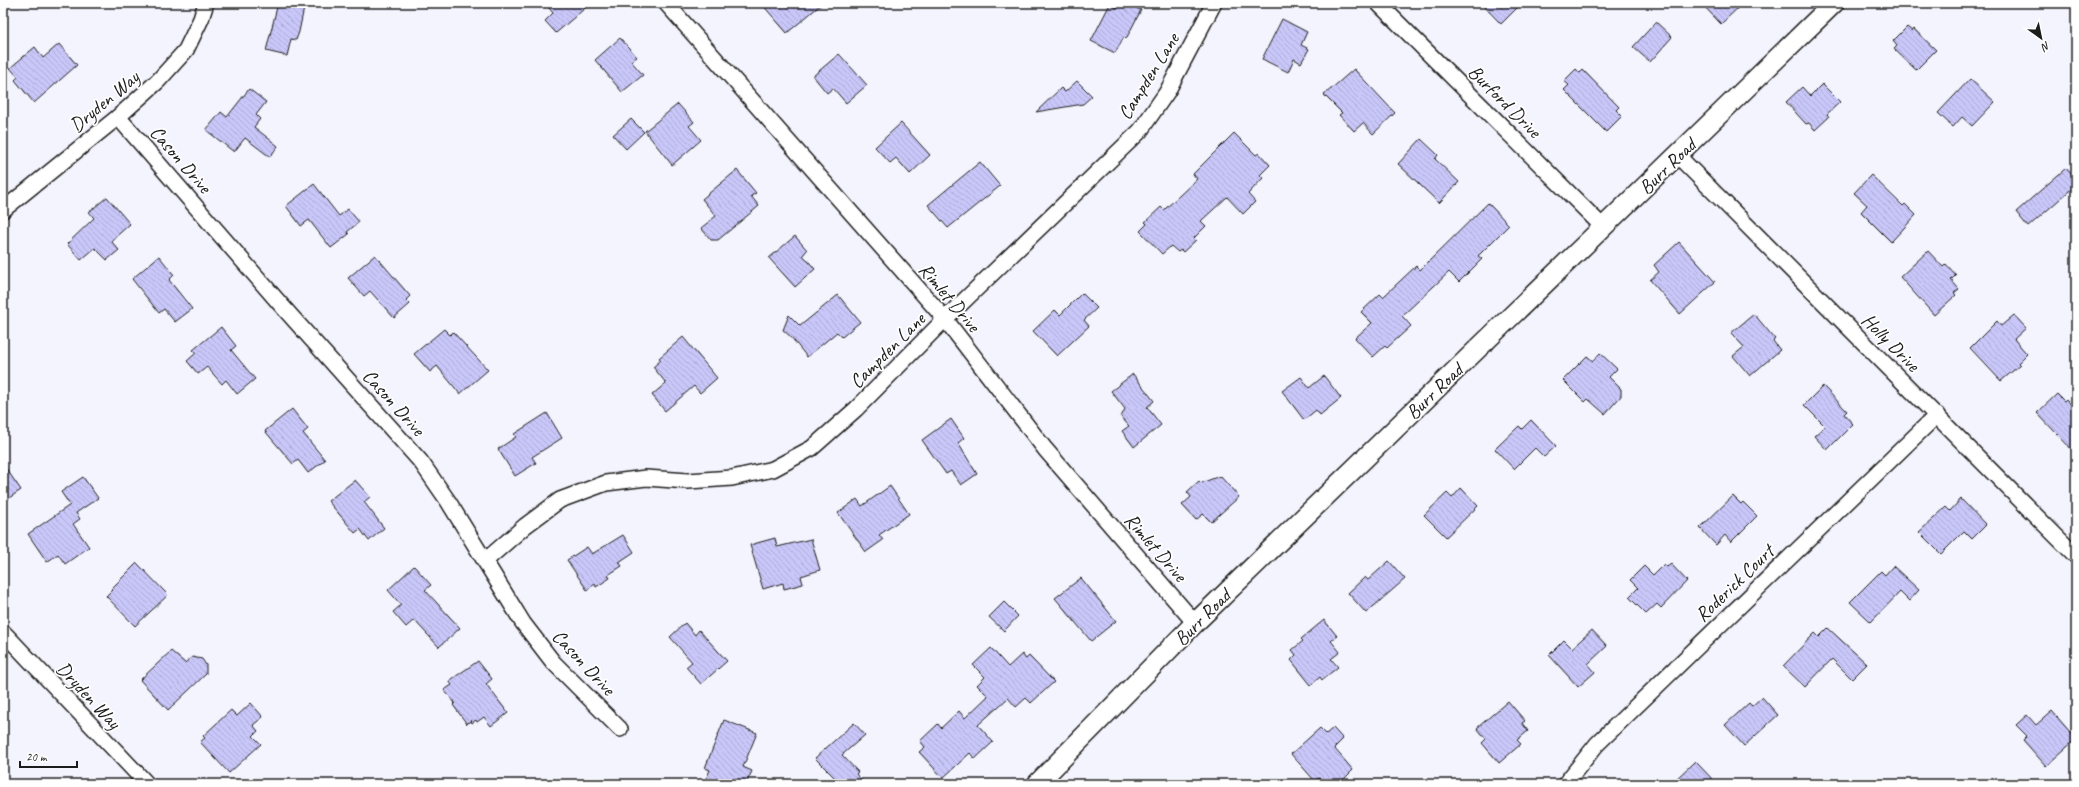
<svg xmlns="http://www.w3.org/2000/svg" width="2079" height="787" viewBox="0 0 2079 787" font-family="Caveat,sans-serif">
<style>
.building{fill:url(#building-back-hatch);stroke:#1c1c1c}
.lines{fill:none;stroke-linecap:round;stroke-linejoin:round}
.minor-casing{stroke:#1c1c1c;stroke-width:18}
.tertiary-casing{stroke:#1c1c1c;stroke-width:22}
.minor{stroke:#fff;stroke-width:15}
.tertiary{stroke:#fff;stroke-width:19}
.labels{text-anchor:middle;stroke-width:3.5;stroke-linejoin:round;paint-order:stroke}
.street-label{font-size:20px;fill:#1c1c1c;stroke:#fff}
</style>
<defs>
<pattern id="building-back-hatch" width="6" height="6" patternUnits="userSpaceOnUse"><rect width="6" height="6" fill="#c9c7f9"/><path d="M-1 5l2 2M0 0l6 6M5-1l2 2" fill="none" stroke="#acaad5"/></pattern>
</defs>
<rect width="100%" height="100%" fill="#f4f4fe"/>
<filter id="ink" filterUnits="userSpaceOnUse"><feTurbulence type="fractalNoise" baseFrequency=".025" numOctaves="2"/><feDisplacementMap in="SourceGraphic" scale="8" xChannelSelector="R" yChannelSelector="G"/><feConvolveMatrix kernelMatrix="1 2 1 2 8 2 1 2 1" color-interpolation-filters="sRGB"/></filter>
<g filter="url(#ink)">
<!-- building -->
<g class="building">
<polygon points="278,3 305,3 299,32 296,40 291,39 287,56 266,51"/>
<polygon points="545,3 591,3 556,33 545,21 553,13"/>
<polygon points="761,3 823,3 787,33"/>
<polygon points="1120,3 1126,3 1141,10 1126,39 1124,37 1115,53 1091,41 1110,4 1117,8"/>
<polygon points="1481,3 1522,3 1501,24"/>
<polygon points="1701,3 1743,3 1721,24"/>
<polygon points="1282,19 1307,32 1301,45 1309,49 1301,63 1294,59 1288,72 1262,59"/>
<polygon points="1656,22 1672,37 1650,62 1633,47"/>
<polygon points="1907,27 1912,31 1914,29 1936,50 1916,70 1894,49 1897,46 1893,41"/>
<polygon points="620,38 637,57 631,61 643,75 622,92 595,60"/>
<polygon points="59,44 77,65 34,103 15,80 18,77 10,68 35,47 43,58"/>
<polygon points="839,54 867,85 846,103 833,88 827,93 813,76"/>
<polygon points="1354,69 1395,113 1373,134 1363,123 1354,131 1339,115 1342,113 1324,95"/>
<polygon points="1576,69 1580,73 1583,70 1619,107 1616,110 1622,116 1606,132 1564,90 1569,85 1564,81"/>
<polygon points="1970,79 1995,102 1972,126 1962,117 1953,127 1938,113"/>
<polygon points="1077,81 1092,96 1083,104 1036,112 1061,88 1065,92"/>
<polygon points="1822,84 1840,102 1827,114 1829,117 1815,130 1809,123 1806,124 1786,102 1802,87 1810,96"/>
<polygon points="249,89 266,102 256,115 260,119 254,127 278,146 270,157 245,138 234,152 206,130 221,112 227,117"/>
<polygon points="678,104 694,122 689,126 701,140 672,165 645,131"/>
<polygon points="631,119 644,132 626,149 613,135"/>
<polygon points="901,123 930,155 910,174 896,158 890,163 875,147"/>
<polygon points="1234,133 1256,155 1259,153 1270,165 1260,175 1263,178 1248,194 1255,202 1243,214 1227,197 1201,221 1206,226 1194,238 1196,240 1183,252 1181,250 1178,252 1171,246 1162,254 1140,231 1147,224 1145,222 1161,207 1164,210 1197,179 1193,174"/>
<polygon points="1421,139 1438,155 1435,159 1459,182 1439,203 1398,164"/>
<polygon points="980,162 1000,186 948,228 928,205"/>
<polygon points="2066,168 2076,179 2076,185 2028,227 2016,212"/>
<polygon points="737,170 756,193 751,196 759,206 718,240 711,240 701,228 716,216 702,199"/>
<polygon points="1871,175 1903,206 1905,204 1916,215 1891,242 1861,212 1867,205 1854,193"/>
<polygon points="314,184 339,216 348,209 359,222 347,232 349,234 331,248 309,220 301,226 286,206"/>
<polygon points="107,197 130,224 111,241 119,250 107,260 95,248 81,260 67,244 94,218 89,212"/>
<polygon points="1488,203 1509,225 1478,256 1482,259 1459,282 1449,272 1402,316 1411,326 1387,348 1385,346 1373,357 1355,338 1372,323 1361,312 1380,294 1383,297 1416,266 1420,270"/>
<polygon points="795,236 807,250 803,255 815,269 795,287 769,258"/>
<polygon points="1679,242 1715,282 1680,314 1650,280 1659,272 1654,265"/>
<polygon points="1928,251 1943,267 1946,264 1956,275 1951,280 1959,289 1954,293 1956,295 1934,315 1900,277"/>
<polygon points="375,255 410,296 406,300 410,304 394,318 370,291 364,296 348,278"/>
<polygon points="159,256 174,275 169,280 192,309 175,322 164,309 159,313 132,279"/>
<polygon points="1082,293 1097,308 1084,320 1089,326 1057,356 1033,331 1055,310 1060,315"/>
<polygon points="838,295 860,322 842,337 837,332 807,357 791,337 783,330 789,315 800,326"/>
<polygon points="1754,314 1775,339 1773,341 1780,350 1750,376 1733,356 1744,347 1731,333"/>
<polygon points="2014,315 2026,328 2014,339 2027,354 2018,363 2020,365 2001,381 1970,348 1997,321 2001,326"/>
<polygon points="221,327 236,346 231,350 255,379 237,394 226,380 222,384 207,367 198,374 187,361 196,353 193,350"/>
<polygon points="444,329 450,335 453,332 488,370 460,394 437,366 430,372 414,354"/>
<polygon points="683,337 717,378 700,393 694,386 665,411 652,395 666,383 653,367 661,360 659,358"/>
<polygon points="1600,353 1617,369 1609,377 1621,389 1621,396 1605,414 1588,399 1585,402 1563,380 1587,356 1593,361"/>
<polygon points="1133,374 1154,401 1147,407 1161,425 1134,447 1122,431 1129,426 1121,417 1125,409 1111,391"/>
<polygon points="1324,376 1341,398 1320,415 1316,410 1304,420 1282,391 1301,377 1309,388"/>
<polygon points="1823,386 1847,411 1844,414 1853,424 1827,450 1814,436 1825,426 1804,405"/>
<polygon points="2057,394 2064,401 2066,399 2076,410 2076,454 2037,413"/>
<polygon points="292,409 308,429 303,433 325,460 308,473 298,460 293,464 265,431"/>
<polygon points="547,413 562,438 532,457 536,463 515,476 498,449 516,437 514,434"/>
<polygon points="951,419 964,438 958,443 977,474 961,485 951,471 946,474 922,440"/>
<polygon points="1531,420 1556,446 1544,457 1535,448 1514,469 1495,449 1519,426 1522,429"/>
<polygon points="3,464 21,490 3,502"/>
<polygon points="1220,476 1239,497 1211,522 1203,514 1196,520 1182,505 1191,497 1187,492 1199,481 1201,483"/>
<polygon points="83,477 98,498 76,513 80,519 73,524 89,547 65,564 58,554 47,562 28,534 70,505 61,492"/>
<polygon points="355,480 370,497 364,502 384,528 369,541 360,529 355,533 328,501"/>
<polygon points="890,486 909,514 879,535 883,540 866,552 838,513 857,499 862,506"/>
<polygon points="1461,488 1478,506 1446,537 1424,515 1447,493 1452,498"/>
<polygon points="1733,496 1741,504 1743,502 1757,516 1731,542 1725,535 1716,545 1700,528"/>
<polygon points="1961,499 1986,525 1972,539 1964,531 1941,554 1919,532 1946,507 1950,511"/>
<polygon points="623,535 634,552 619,562 622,566 608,575 610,578 596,587 595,584 587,590 567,560 587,547 592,554"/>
<polygon points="775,538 777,547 811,539 820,570 801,576 803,584 784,589 783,583 763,589 750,545"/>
<polygon points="1389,561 1405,579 1366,613 1348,593 1365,577 1368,580"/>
<polygon points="137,563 168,595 135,626 106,596 112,590 111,589"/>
<polygon points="1664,564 1667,567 1671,564 1687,581 1661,608 1657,604 1646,614 1629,597 1638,588 1630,580 1644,566 1653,575"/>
<polygon points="414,566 431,585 425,590 460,628 439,647 414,620 406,627 393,612 401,605 388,590"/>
<polygon points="1893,566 1919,590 1909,601 1900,592 1871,622 1850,602 1881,571 1885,575"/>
<polygon points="1081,578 1116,621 1091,641 1055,598"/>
<polygon points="1004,602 1018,616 1004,631 989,617"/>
<polygon points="1324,620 1337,636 1331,641 1340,652 1331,659 1338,667 1322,680 1320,677 1311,685 1291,660 1296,655 1292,650 1303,641 1301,639"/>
<polygon points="685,623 695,635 699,630 727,661 701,684 686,667 692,662 670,637"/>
<polygon points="1828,628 1867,664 1852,679 1832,659 1805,687 1783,666 1815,633 1819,637"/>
<polygon points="1592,630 1607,646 1588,664 1595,672 1578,687 1549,655 1564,640 1572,648"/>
<polygon points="991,648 1008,667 1022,654 1026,659 1029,656 1054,682 1031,703 1026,698 1016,707 1008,698 978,725 993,742 975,759 970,753 943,778 919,752 925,747 920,741 938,724 941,728 959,711 965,718 988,696 977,685 985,677 973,665"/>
<polygon points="171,651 185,663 192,657 202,659 206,665 206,674 168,710 140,680"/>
<polygon points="478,661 492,679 486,684 508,713 491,726 484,717 477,722 476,720 472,723 471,720 467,724 453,705 455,703 444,690 452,685 449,681"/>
<polygon points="1762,697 1778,715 1744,746 1725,725 1749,703 1752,706"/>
<polygon points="1508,701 1525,721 1522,723 1528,731 1517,740 1521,744 1499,763 1482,743 1486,739 1477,728"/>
<polygon points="251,703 263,717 253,725 258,731 253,736 261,744 229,773 200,742 205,738 203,736 231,710 237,716"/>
<polygon points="2052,711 2076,739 2046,766 2023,740 2027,736 2016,725 2027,715 2036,725"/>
<polygon points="724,720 757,733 743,767 752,771 746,784 720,784 706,779 710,770 705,768"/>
<polygon points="854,723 865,735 842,755 858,772 856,774 865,784 841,784 815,758"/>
<polygon points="1320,728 1326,734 1333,728 1343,739 1334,748 1353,770 1339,784 1325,784 1320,778 1314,780 1291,754"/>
<polygon points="1695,761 1717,784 1671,784"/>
</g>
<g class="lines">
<!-- minor casing -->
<g class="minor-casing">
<g id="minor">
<polyline points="666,3 945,319 1045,449 1195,623"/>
<polyline points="1378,3 1603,227"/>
<polyline points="118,117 282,306 421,462 448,501 523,623 553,662 620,729"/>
<polyline points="1678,156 2076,556"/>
<polyline points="3,210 118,117 158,81 186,50 201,19 206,3"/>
<polyline points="485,561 525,526 560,500 606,483 646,478 688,481 732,478 773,469 812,448 856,409 945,319 1140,131 1167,92 1214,3"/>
<polyline points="3,632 147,784"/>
<polyline points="1565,784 1597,744 1937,415"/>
</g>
</g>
<!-- tertiary casing -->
<g class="tertiary-casing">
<polyline id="tertiary" points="1037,784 1195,623 1834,3"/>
</g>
<!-- minor -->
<use href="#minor" class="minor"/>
<!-- tertiary -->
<use href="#tertiary" class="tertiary"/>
</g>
</g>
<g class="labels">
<!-- street labels -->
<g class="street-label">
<text transform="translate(1148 76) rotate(-58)" y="7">Campden Lane</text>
<text transform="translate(104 101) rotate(-40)" y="7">Dryden Way</text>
<text transform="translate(1505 101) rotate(45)" y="7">Burford Drive</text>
<text transform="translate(181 159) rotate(49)" y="7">Cason Drive</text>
<text transform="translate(1667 166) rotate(-44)" y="7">Burr Road</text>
<text transform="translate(950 297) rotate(50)" y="7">Rimlet Drive</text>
<text transform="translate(1891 342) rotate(45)" y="7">Holly Drive</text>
<text transform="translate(887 350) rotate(-45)" y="7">Campden Lane</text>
<text transform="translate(1434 391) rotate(-44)" y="7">Burr Road</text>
<text transform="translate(394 402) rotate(48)" y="7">Cason Drive</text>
<text transform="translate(1156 547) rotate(49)" y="7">Rimlet Drive</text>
<text transform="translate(1734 583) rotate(-44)" y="7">Roderick Court</text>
<text transform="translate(1202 617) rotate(-45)" y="7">Burr Road</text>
<text transform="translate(584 662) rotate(47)" y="7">Cason Drive</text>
<text transform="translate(89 695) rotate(47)" y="7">Dryden Way</text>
</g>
</g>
<!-- margin -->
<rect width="2079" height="787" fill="none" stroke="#fff" stroke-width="16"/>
<rect x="8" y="8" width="2063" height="771" fill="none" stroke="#1c1c1c" stroke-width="1.5" filter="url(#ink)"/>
<!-- north arrow -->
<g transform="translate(2041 38) rotate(147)" stroke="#ffffff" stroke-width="3" paint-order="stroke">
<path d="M0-3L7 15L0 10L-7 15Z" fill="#1c1c1c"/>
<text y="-6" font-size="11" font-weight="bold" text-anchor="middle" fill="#1c1c1c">N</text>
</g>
<!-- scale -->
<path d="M20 761v6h57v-6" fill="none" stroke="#1c1c1c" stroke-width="2"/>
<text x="26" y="761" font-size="12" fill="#1c1c1c" stroke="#ffffff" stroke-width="3" paint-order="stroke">20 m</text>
</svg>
